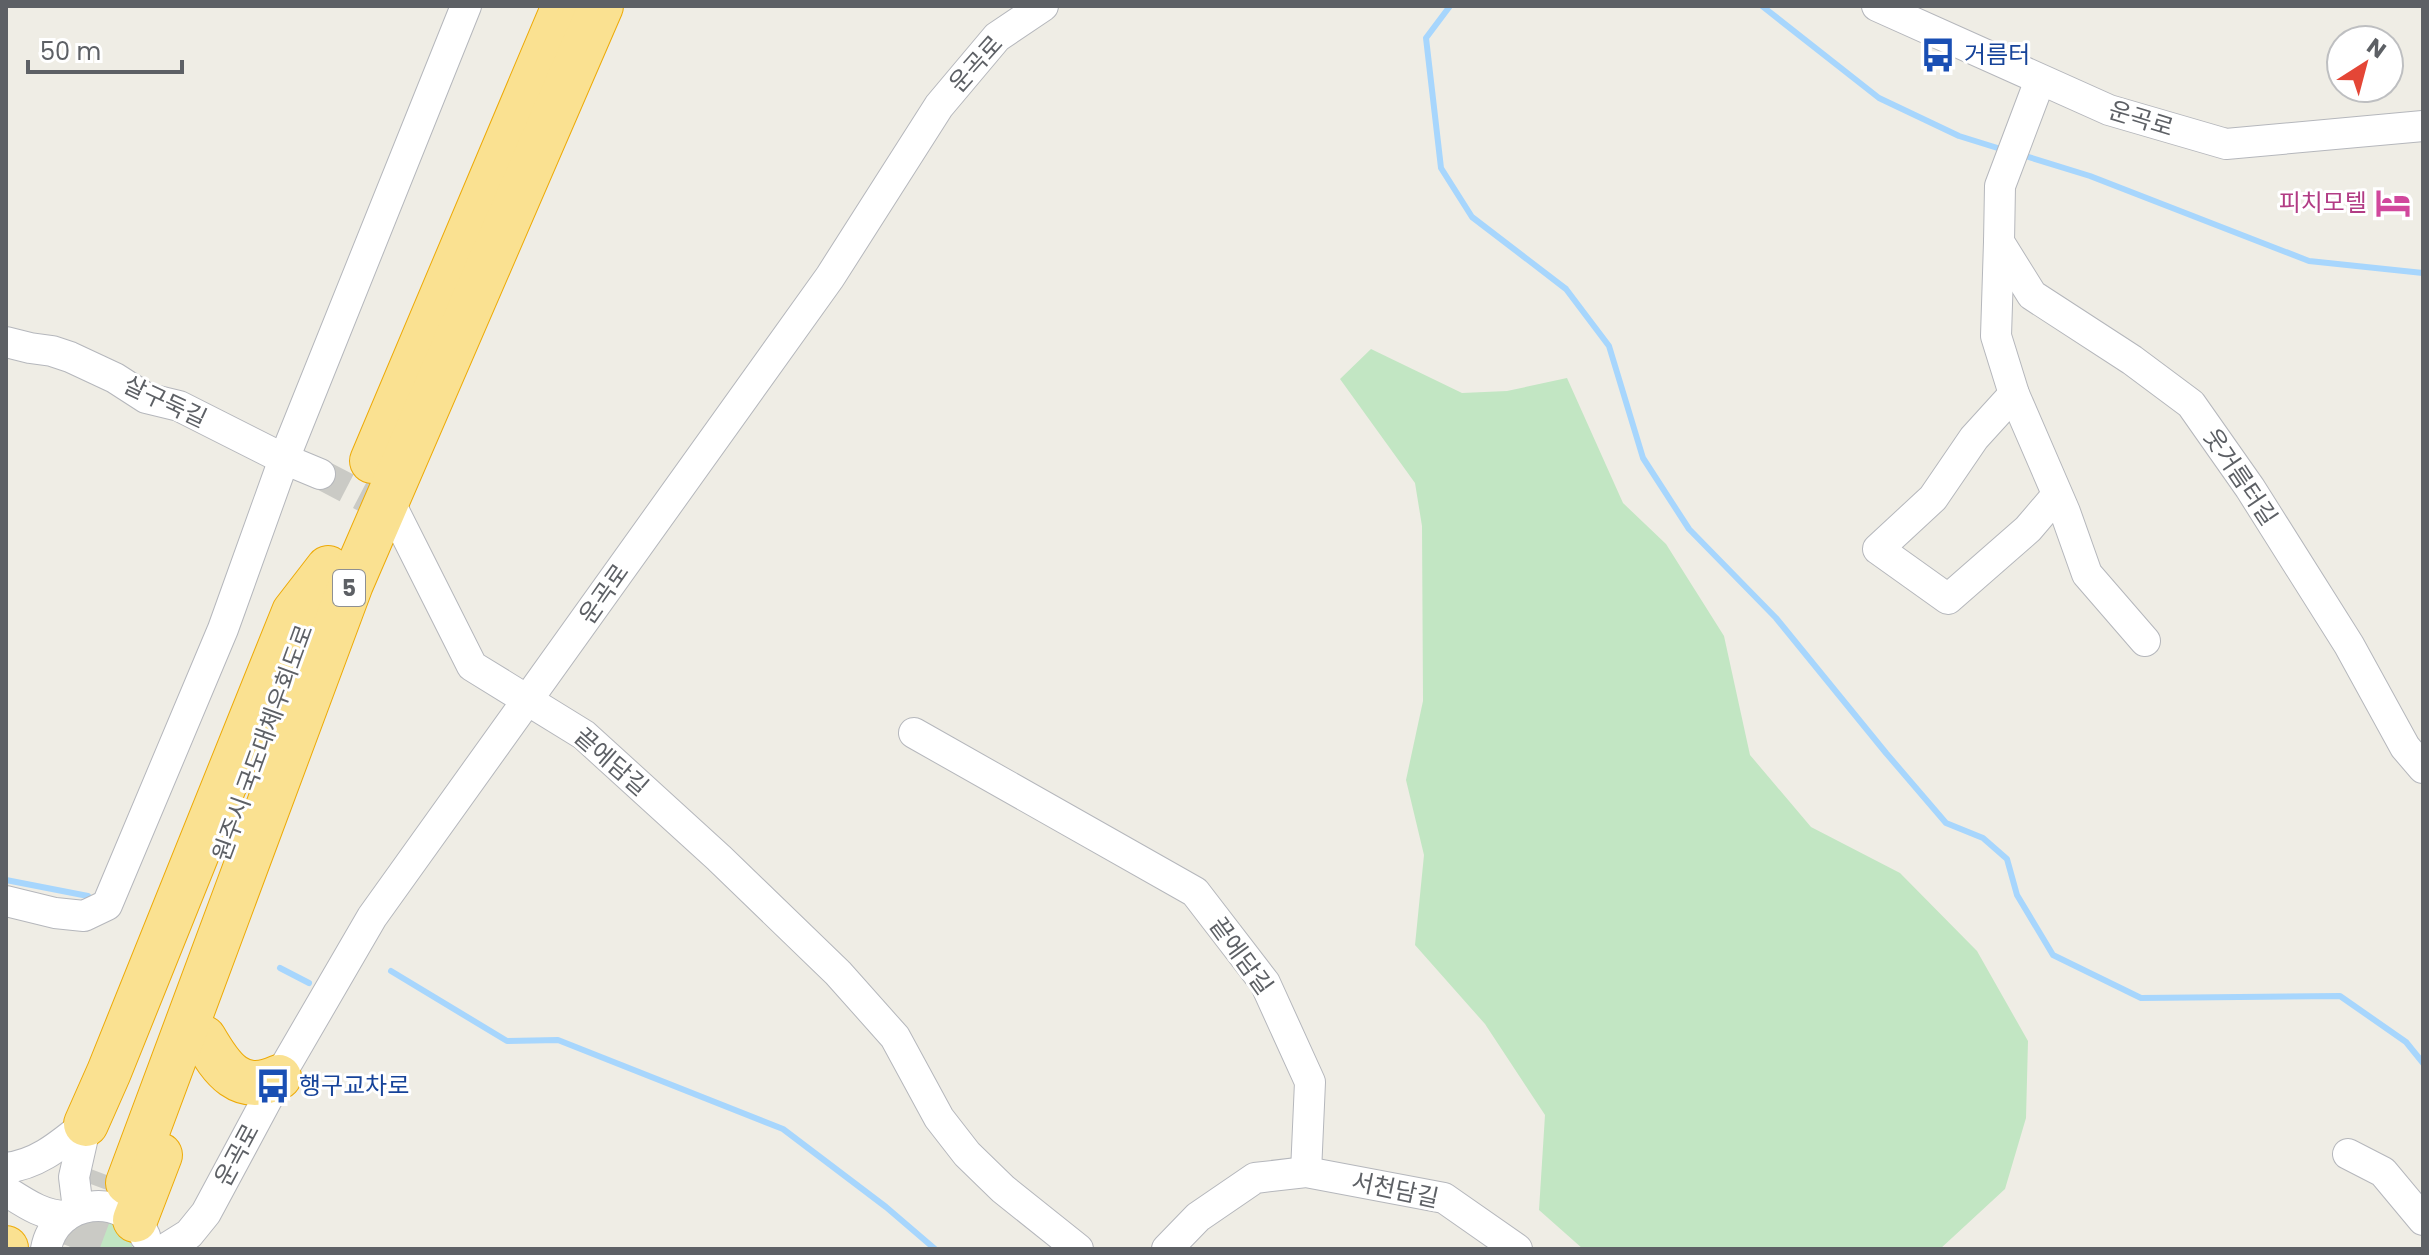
<svg xmlns="http://www.w3.org/2000/svg" width="2429" height="1255" viewBox="0 0 2429 1255" font-family="Poppins,'Noto Sans KR',sans-serif">
<style>
.green{fill:#c2e6c3}
.lines{fill:none;stroke-linecap:round;stroke-linejoin:round}
.stream{stroke:#a7d6fd;stroke-width:6}
.minor-tunnel{stroke:#cacac5;stroke-width:30;stroke-dasharray:30 15;stroke-linecap:butt}
.highway-tunnel{stroke:#cacac5;stroke-width:44;stroke-dasharray:44 22;stroke-linecap:butt}
.minor-casing{stroke:#b5b7bc;stroke-width:32}
.highway-casing{stroke:#edaa07;stroke-width:46}
.minor{stroke:#fff;stroke-width:30}
.highway{stroke:#fae191;stroke-width:44}
.labels{text-anchor:middle;stroke-width:6;stroke-linejoin:round;paint-order:stroke}
.shield{fill:#fff;stroke:#8e9093;stroke-width:2}
.shield-label{font-size:22px;font-weight:bold;fill:#5d6065}
.transit-label{font-size:24px;fill:#164399;stroke:#fff;text-anchor:start}
.street-label{font-size:24px;fill:#5d6065;stroke:#fff}
.hotel-label{font-size:24px;fill:#b23c85;stroke:#fff;text-anchor:end}
</style>
<rect width="100%" height="100%" fill="#efede5"/>
<!-- green -->
<g class="green">
<polygon points="1371,349 1462,393 1507,391 1567,378 1623,503 1666,544 1724,636 1750,755 1811,827 1900,873 1977,951 2028,1041 2026,1118 2005,1189 1940,1249 1583,1249 1539,1210 1545,1115 1485,1024 1415,945 1424,855 1406,780 1423,701 1422,526 1415,483 1340,379"/>
<path d="M102,1221C118,1224 129,1233 133,1249H69C73,1231 84,1223 102,1221Z"/>
</g>
<g class="lines">
<!-- stream -->
<g class="stream">
<polyline points="1450,6 1426,38 1441,168 1472,217 1566,289 1609,346 1643,458 1689,529 1776,618 1886,753 1946,823 1983,838 2007,859 2017,895 2053,955 2141,998 2340,996 2406,1042 2423,1063"/>
<polyline points="1762,6 1879,98 1959,136 2004,150"/>
<polyline points="2022,155 2090,176 2309,261 2423,273"/>
<polyline points="6,880 88,896"/>
<polyline points="280,968 309,983"/>
<polyline points="391,971 507,1041 558,1040 783,1129 886,1207 935,1249"/>
</g>
<!-- minor-tunnel -->
<polyline class="minor-tunnel" points="320,474 395,513"/>
<!-- highway-tunnel -->
<polyline class="highway-tunnel" points="76,1249 104,1174"/>
<!-- minor casing -->
<g class="minor-casing">
<g id="minor">
<polyline points="1877,6 2109,110 2226,144 2423,126"/>
<polyline points="2040,80 2000,186 1999,242 2032,295 2132,360 2191,404 2250,488 2349,645 2405,747 2423,768"/>
<polyline points="1999,242 1996,336 2014,394 2065,512 2087,574 2145,641"/>
<polyline points="6,342 30,348 52,351 70,357 115,378 146,398 179,406 284,459 320,474"/>
<polyline points="2014,394 1974,438 1933,498 1878,549 1948,599 2028,529 2057,495"/>
<polyline points="395,513 472,666 584,735 719,858 838,973 895,1037 939,1118 967,1154 1003,1189 1078,1249"/>
<polyline points="914,733 1195,892 1265,983 1310,1082 1306,1172"/>
<polyline points="6,901 55,913 84,916 107,905 223,629 284,459 466,6"/>
<polyline points="2348,1154 2383,1172 2423,1220"/>
<path d="M6,1168C39,1164 61,1144 86,1124"/>
<path d="M6,1191C25,1203 43,1216 66,1216"/>
<polyline points="78,1209 74,1177 86,1124"/>
<path d="M46,1249C55,1199 124,1190 145,1236"/>
<polyline points="165,1249 189,1234 206,1213 279,1077 372,917 830,277 939,106 997,37 1043,6"/>
<polyline points="1167,1249 1198,1217 1255,1178 1306,1172 1444,1198 1517,1249"/>
</g>
</g>
<!-- highway casing -->
<g class="highway-casing">
<g id="highway">
<polyline points="372,461 564,6"/>
<path d="M204,1038C222,1069 239,1095 279,1077"/>
<polyline points="86,1124 109,1072 294,612 328,568"/>
<polyline points="128,1183 351,584 601,6"/>
<polyline points="135,1220 160,1155"/>
<polyline points="6,1248 6,1249"/>
</g>
</g>
<!-- minor -->
<use href="#minor" class="minor"/>
<!-- highway -->
<use href="#highway" class="highway"/>
</g>
<!-- icons -->
<defs>
<g id="bus-bare" transform="scale(2.76)"><path d="M-5-6H5V4H4V6H2V4H-2V6H-4V4H-5ZM-3.5-4V0h7V-4ZM-3.5 1.2v1.5H-2V1.2ZM2 1.2v1.5H3.5V1.2Z" fill="#1a4fb4" stroke="#fff" stroke-width="2.5" paint-order="stroke"/></g>
<g id="hotel-bare" transform="scale(2.76)"><path d="M-6-4.5h1.5V1H6V5H4.5V3h-9V5H-6ZM-4 0a1.8 1.8 0 1 1 3.6 0ZM.5 0V-2.5h3Q6-2.5 6 0Z" fill="#d1479c" stroke="#fff" stroke-width="2.5" paint-order="stroke"/></g>
</defs>
<g fill-rule="evenodd">
<use href="#bus-bare" x="1938" y="55"/>
<use href="#hotel-bare" x="2393" y="203"/>
<use href="#bus-bare" x="273" y="1086"/>
</g>
<g class="labels">
<!-- shield labels -->
<rect class="shield" x="333" y="570" width="32" height="36" rx="6"/>
<g class="shield-label">
<text x="349" y="596">5</text>
</g>
<!-- transit labels -->
<g class="transit-label">
<text x="1964" y="63">거름터</text>
<text x="299" y="1094">행구교차로</text>
</g>
<!-- street labels -->
<g class="street-label">
<text transform="translate(976 64) rotate(-48)" y="8">운곡로</text>
<text transform="translate(2141 119) rotate(17)" y="8">운곡로</text>
<text transform="translate(165 402) rotate(25)" y="8">살구둑길</text>
<text transform="translate(2240 477) rotate(56)" y="8">웃거름터길</text>
<text transform="translate(604 594) rotate(-55)" y="8">운곡로</text>
<text transform="translate(263 743) rotate(-70)" y="8">원주시 국도대체우회도로</text>
<text transform="translate(611 762) rotate(41)" y="8">끝에담길</text>
<text transform="translate(1241 956) rotate(54)" y="8">끝에담길</text>
<text transform="translate(237 1155) rotate(-62)" y="8">운곡로</text>
<text transform="translate(1395 1190) rotate(12)" y="8">서천담길</text>
</g>
<!-- hotel labels -->
<g class="hotel-label">
<text x="2367" y="211">피치모텔</text>
</g>
</g>
<!-- border -->
<rect width="2429" height="1255" fill="none" stroke="#5d6065" stroke-width="16"/>
<!-- north arrow -->
<g transform="translate(2365 64) rotate(36)"><circle r="38" fill="#ffffff" stroke="#bebfc1" stroke-width="2"/>
<path d="M0-6L14 30L0 20L-14 30Z" fill="#e44636"/>
<text y="-12" font-size="22" font-weight="bold" text-anchor="middle" fill="#5d6065">N</text>
</g>
<!-- scale -->
<path d="M28 60v12h154v-12" fill="none" stroke="#5d6065" stroke-width="4"/>
<text x="40" y="60" font-size="24" fill="#5d6065" stroke="#ffffff" stroke-width="6" paint-order="stroke">50 m</text>
</svg>
